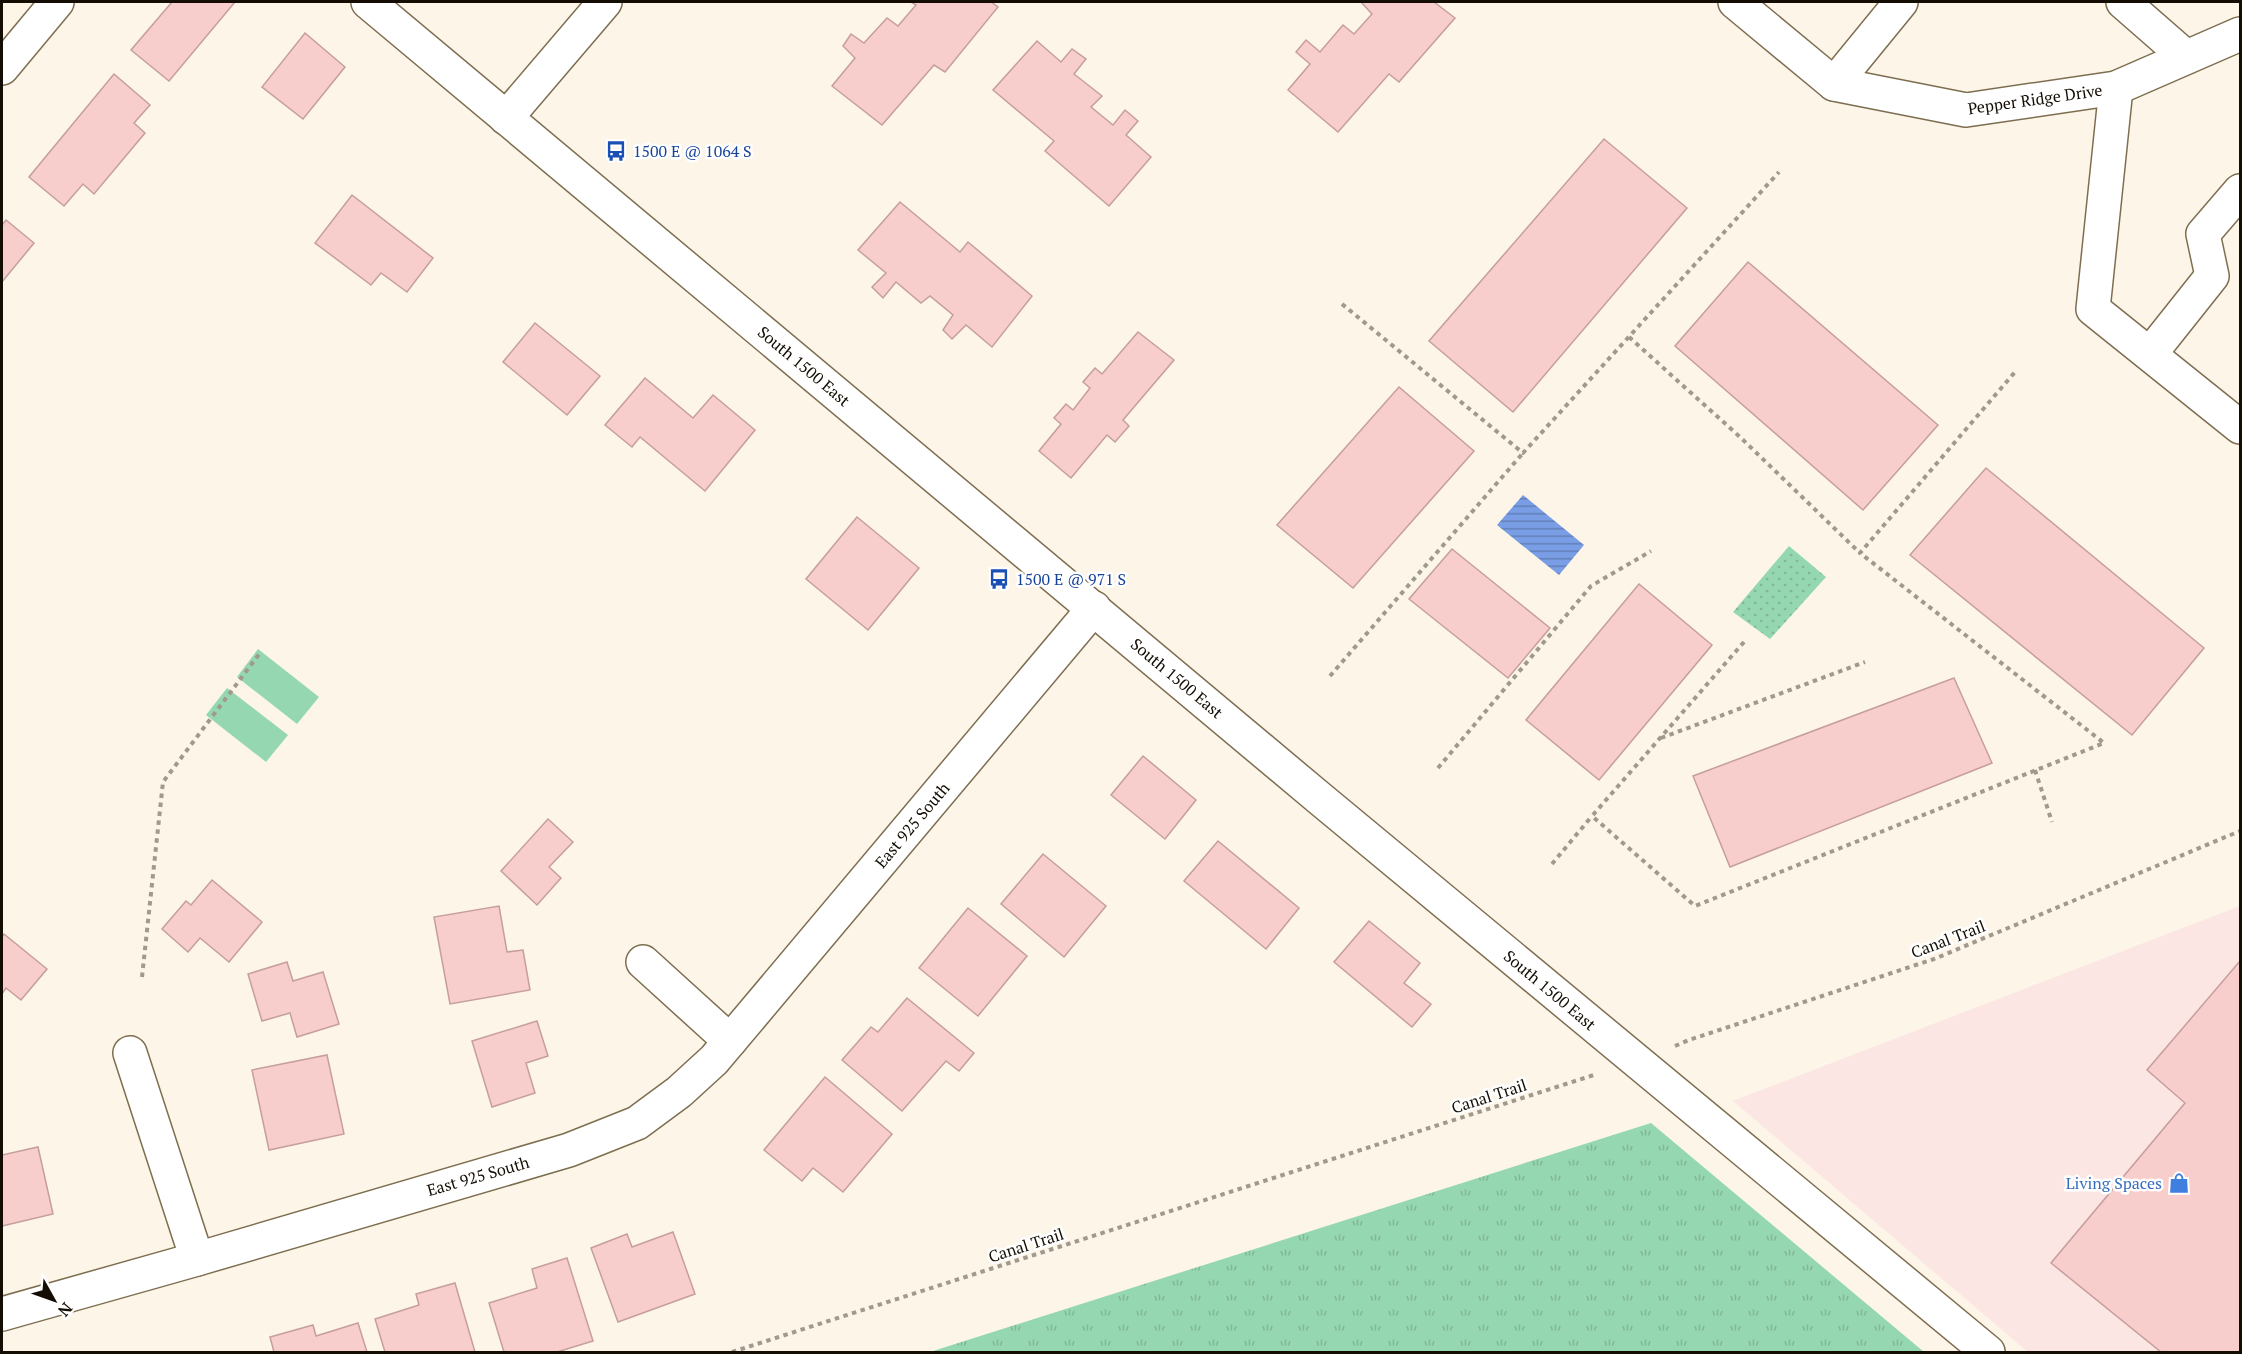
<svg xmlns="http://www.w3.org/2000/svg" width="2242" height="1354" viewBox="0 0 2242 1354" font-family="'PT Serif',serif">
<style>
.commercial{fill:#fce6e3}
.grass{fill:url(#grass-tufts)}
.park{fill:url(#park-dots)}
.pitch{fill:#95d7b1}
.water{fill:url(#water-rules)}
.building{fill:#f8cecc;stroke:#c69e9c;stroke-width:1.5}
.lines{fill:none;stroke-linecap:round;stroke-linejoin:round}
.minor-casing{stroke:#7e6e50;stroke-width:36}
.path{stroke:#a0998e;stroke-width:4;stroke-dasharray:4.5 4.5;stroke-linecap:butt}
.minor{stroke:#fff;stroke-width:33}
.labels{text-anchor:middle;stroke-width:5;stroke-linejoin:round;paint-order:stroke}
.street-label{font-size:16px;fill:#130d03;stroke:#fff}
.transit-label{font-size:16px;fill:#164399;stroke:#fff;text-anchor:start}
.shop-label{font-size:16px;fill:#366cbe;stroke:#fff;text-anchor:end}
</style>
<defs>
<pattern id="grass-tufts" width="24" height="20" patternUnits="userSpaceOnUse" patternTransform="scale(1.5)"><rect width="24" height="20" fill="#95d7b1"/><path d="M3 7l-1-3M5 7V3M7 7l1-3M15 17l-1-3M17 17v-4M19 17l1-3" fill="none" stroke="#80b797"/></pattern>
<pattern id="park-dots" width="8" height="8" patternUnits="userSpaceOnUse" patternTransform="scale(1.5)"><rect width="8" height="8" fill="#95d7b1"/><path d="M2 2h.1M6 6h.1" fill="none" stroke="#80b797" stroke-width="1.8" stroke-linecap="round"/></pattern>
<pattern id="water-rules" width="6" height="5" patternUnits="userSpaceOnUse" patternTransform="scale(1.5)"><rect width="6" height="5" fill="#799ee6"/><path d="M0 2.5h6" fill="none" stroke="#627fb8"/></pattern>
</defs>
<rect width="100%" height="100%" fill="#fcf5e8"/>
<!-- commercial -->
<polygon class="commercial" points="2240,906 2240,1352 2028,1352 1733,1101"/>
<!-- grass -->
<polygon class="grass" points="1651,1123 1924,1352 930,1352"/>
<!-- park -->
<polygon class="park" points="1789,546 1826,577 1770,639 1733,612"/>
<!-- pitch -->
<g class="pitch">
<polygon points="258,649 319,697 297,724 237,677"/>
<polygon points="227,688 288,735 266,762 206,715"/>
</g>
<!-- water -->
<polygon class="water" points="1523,495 1584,545 1559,575 1497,525"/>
<!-- building -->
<g class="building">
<polygon points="172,2 235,2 169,81 131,50"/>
<polygon points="911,2 991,2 998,7 945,72 934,65 882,125 832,86 855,58 843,46 851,34 864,43 887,18 898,26 916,5"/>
<polygon points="1361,2 1434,2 1455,18 1399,82 1389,74 1338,132 1288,90 1310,64 1296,52 1306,40 1320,52 1343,25 1354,34 1372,14"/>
<polygon points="305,33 345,67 303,119 262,87"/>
<polygon points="1037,41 1061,62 1072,49 1086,59 1074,74 1102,96 1091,107 1113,125 1125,110 1138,121 1126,135 1151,157 1109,206 1045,151 1054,141 993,90"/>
<polygon points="114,74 150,105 134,123 145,133 94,194 83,184 64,206 29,177"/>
<polygon points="1604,139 1687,208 1513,412 1429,341"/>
<polygon points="352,195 433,258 407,292 381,273 371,285 315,243"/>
<polygon points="900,202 960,252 968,242 1032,296 992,347 966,325 952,339 943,330 953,315 930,296 921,303 896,282 883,298 872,287 886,273 858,250"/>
<polygon points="6,220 34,243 2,282 2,225"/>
<polygon points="1748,262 1938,425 1863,510 1675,346"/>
<polygon points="535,323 600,376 567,415 503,362"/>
<polygon points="1138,332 1174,360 1123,420 1129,426 1115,442 1107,435 1071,478 1039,451 1061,424 1054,418 1066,404 1073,410 1090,388 1083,382 1095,368 1102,374"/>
<polygon points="645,378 693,418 713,395 755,430 705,491 640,437 632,447 605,425"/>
<polygon points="1399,387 1474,451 1353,588 1277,525"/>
<polygon points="1986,468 2204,648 2132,735 1910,555"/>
<polygon points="857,517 919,568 868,630 806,579"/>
<polygon points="1452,549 1550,628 1508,678 1409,599"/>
<polygon points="1639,584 1712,645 1599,780 1526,720"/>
<polygon points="1954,678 1992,763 1730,867 1693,776"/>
<polygon points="1143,756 1196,800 1165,839 1111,795"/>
<polygon points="548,819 573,842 549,867 561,878 537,905 501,871"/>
<polygon points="1218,841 1299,908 1266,949 1184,881"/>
<polygon points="1043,854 1106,906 1064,957 1001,904"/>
<polygon points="212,880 262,922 229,962 200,938 188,952 162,929 186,901 191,905"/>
<polygon points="499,906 507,952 523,950 530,990 450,1004 434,917"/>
<polygon points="968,908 1027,956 978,1016 919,968"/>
<polygon points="1369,921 1420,963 1404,983 1431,1004 1412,1027 1334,962"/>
<polygon points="4,934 47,969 21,1000 6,988 2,994 2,937"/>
<polygon points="2240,961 2240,1352 2161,1352 2051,1263 2185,1103 2147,1070"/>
<polygon points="287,962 293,981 323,972 339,1024 297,1037 290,1013 262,1021 248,974"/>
<polygon points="907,998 974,1053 959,1071 946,1061 902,1111 842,1060 871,1027 878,1032"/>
<polygon points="537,1021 548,1056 526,1063 535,1093 492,1107 472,1041"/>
<polygon points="327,1055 344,1134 269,1150 252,1070"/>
<polygon points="825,1077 892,1134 843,1192 813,1168 802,1181 764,1150"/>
<polygon points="38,1147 53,1214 2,1226 2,1155"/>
<polygon points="673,1232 695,1294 618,1322 591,1248 627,1234 632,1247"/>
<polygon points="567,1258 593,1341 557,1352 504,1352 489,1303 537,1288 532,1269"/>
<polygon points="455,1283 475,1352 385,1352 375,1319 419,1305 416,1294"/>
<polygon points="358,1323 367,1352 274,1352 270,1337 313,1325 316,1336"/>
</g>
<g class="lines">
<!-- minor casing -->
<g class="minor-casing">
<g id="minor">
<polyline points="368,2 1318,797 1988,1352"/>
<polyline points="1735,2 1834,84 1966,110 2116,88 2240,34"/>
<polyline points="2123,2 2186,57"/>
<polyline points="2,68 57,2"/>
<polyline points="1834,84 1901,2"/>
<polyline points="2116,88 2093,309 2240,427"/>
<polyline points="506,118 605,2"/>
<polyline points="2150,354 2212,276 2203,234 2240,191"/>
<polyline points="643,962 730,1041"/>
<polyline points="130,1053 197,1259"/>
<polyline points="2,1314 197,1259 569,1150 637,1123 679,1092 714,1060 1094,608"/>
</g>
</g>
<!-- path -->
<g class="path">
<polyline points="1342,304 1523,453 1779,172"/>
<polyline points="1629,337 1740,437 1860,553"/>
<polyline points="1744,642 1592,816 1695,906 2104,743 1860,553 2015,372"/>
<polyline points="1330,676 1523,453"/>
<polyline points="1661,738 1865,662"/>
<polyline points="1438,768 1591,586 1651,551"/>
<polyline points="2035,770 2052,822"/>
<polyline points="1552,864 1592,816"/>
<polyline points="142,977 163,782 260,653"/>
<polyline points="1675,1046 1689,1040 1934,959 2240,831"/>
<polyline points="732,1352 1597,1074"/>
</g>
<!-- minor -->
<use href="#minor" class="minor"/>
</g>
<!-- icons -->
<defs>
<g id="bus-bare" transform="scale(1.62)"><path d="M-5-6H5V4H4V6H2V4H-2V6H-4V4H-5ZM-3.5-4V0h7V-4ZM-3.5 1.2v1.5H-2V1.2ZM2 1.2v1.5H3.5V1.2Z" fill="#1a4fb4" stroke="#fff" stroke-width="2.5" paint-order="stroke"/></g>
<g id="shop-bare" transform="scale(1.62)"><path d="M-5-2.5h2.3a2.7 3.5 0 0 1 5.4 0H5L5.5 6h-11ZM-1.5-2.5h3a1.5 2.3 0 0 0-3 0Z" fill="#3f7fe0" stroke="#fff" stroke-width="2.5" paint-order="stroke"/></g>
</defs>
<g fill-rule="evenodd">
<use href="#bus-bare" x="616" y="151"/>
<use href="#bus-bare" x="999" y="579"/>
<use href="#shop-bare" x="2179" y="1183"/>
</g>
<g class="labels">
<!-- street labels -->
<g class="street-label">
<text transform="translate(2035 99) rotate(-8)" y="6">Pepper Ridge Drive</text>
<text transform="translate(804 366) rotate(40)" y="6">South 1500 East</text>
<text transform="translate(1177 678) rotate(40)" y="6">South 1500 East</text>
<text transform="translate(912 825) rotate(-50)" y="6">East 925 South</text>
<text transform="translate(1948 939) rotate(-21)" y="6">Canal Trail</text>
<text transform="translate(1550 990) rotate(40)" y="6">South 1500 East</text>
<text transform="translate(1489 1096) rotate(-18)" y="6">Canal Trail</text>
<text transform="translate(478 1176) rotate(-16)" y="6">East 925 South</text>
<text transform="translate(1026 1245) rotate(-18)" y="6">Canal Trail</text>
</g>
<!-- transit labels -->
<g class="transit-label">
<text x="633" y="157">1500 E @ 1064 S</text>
<text x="1016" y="585">1500 E @ 971 S</text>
</g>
<!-- shop labels -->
<g class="shop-label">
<text x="2162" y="1189">Living Spaces</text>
</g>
</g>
<!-- border -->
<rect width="2242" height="1354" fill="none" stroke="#130d03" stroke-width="6"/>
<!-- north arrow -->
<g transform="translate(54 1300) rotate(130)" stroke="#ffffff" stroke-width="4.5" paint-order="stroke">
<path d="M0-4.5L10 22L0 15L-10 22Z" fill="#130d03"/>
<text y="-9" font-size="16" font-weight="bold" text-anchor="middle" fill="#130d03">N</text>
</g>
</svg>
